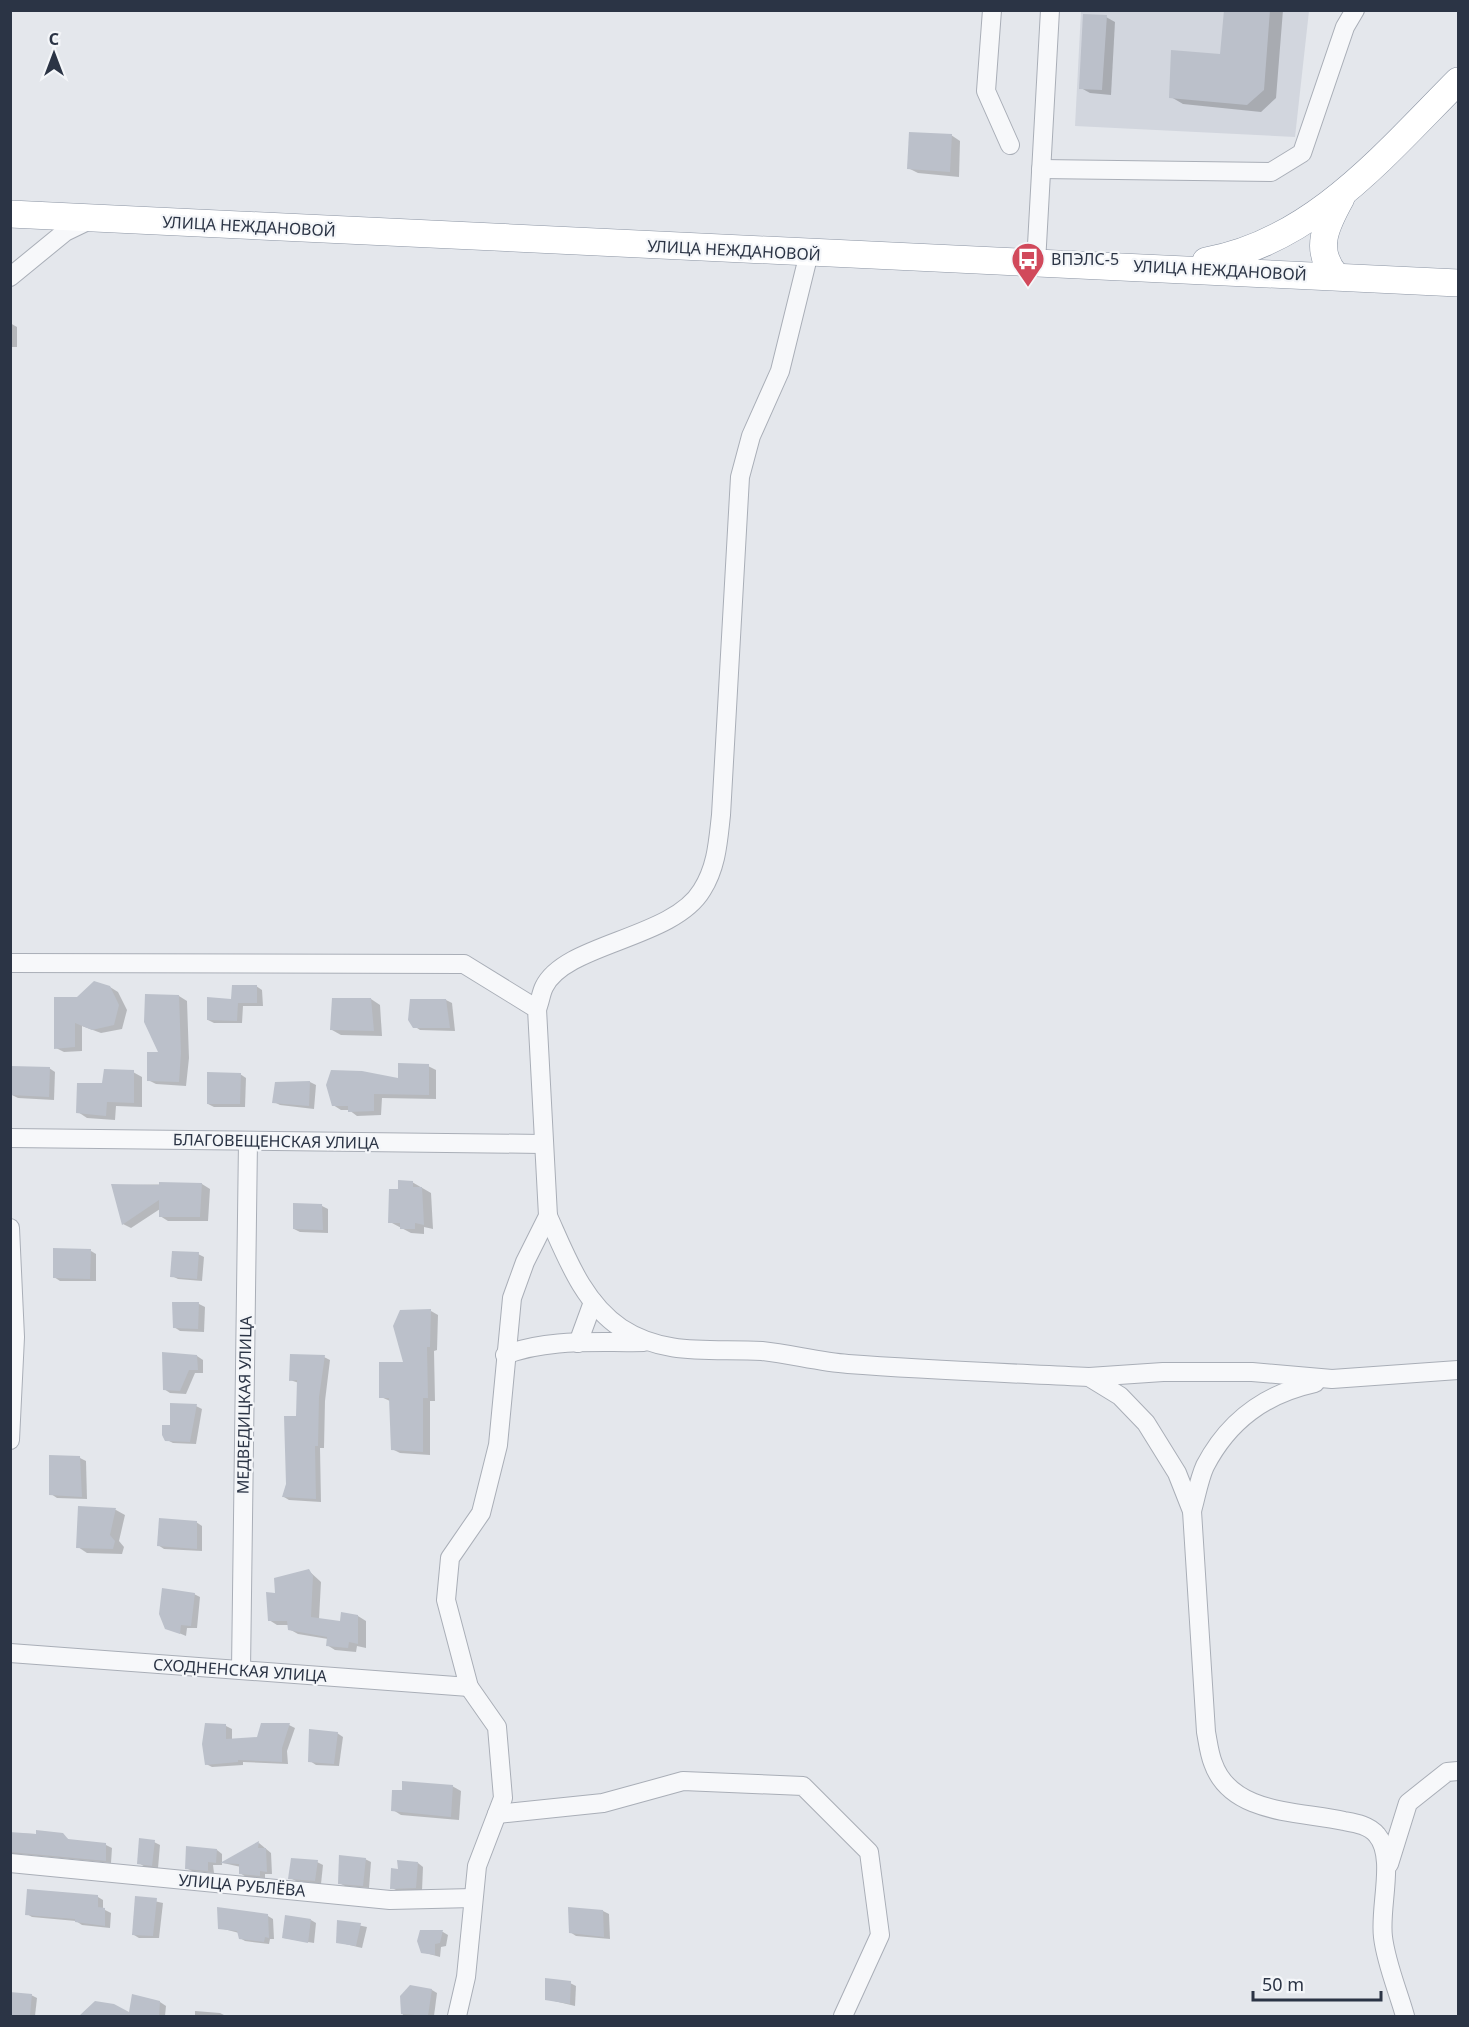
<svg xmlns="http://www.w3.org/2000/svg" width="1469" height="2027" viewBox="0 0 1469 2027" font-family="'Noto Sans',sans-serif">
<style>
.built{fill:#d2d6de}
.shadow{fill:#0003}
.building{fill:#bbc0ca}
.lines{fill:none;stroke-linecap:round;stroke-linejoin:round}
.minor-casing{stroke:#a9aeb7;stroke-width:20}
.highway-casing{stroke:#8b94a3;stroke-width:28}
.minor{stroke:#f7f8fa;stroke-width:18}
.highway{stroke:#fff;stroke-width:27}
.labels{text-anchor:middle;stroke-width:4.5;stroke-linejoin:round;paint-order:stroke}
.street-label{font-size:16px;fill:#2b3445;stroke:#f4f6f9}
.poi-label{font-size:16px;fill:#2b3445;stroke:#f4f6f9;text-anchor:start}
</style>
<rect width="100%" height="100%" fill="#e4e7ec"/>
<!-- built -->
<polygon class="built" points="1081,11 1309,11 1295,137 1075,126"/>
<!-- shadow -->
<g class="shadow">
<polygon points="1225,10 1283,10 1276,98 1261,112 1183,104 1171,97 1222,56"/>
<polygon points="1106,17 1115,22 1111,95 1090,93 1081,88"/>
<polygon points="951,135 960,141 959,177 918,173 908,168"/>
<polygon points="10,323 17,327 17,347 10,347"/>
<polygon points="256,986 262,990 263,1006 243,1006 242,1023 214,1023 208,1020"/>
<polygon points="110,987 118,992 127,1010 122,1029 101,1033 82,1026 82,1051 64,1052 56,1048 78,999"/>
<polygon points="179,996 187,1001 189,1058 186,1086 156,1084 148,1080 161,1054"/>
<polygon points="371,999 380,1005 382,1036 341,1035 332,1030"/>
<polygon points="446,1000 452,1003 455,1031 420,1030 414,1026"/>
<polygon points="10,1002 12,1003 11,1033 10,1033"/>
<polygon points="428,1066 436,1070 436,1099 382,1098 381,1115 357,1116 349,1110 341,1110 333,1105 399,1080"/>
<polygon points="49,1068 55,1072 54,1100 18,1098 12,1095"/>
<polygon points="133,1072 142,1077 142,1107 116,1106 115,1120 87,1118 78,1112 103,1085"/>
<polygon points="240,1074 246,1078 245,1107 214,1107 208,1104"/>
<polygon points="310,1082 316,1085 314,1109 280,1105 274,1102 277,1084"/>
<polygon points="412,1182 431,1193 433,1229 424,1227 424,1234 411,1233 390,1222 399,1190"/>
<polygon points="202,1184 210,1189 208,1221 168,1221 160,1216 160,1209 131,1228 123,1224 113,1185"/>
<polygon points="294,1205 322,1206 328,1209 328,1233 300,1232 294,1229"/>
<polygon points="91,1251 96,1254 96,1281 60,1281 54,1277"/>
<polygon points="198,1254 204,1257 202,1281 178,1279 172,1276"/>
<polygon points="174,1304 199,1304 205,1307 204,1332 180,1331 174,1327"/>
<polygon points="431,1311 438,1315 437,1350 434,1351 435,1401 430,1401 430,1455 400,1453 392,1449 390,1401 381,1397 405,1364"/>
<polygon points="197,1356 203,1360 203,1373 195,1373 186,1394 170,1393 164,1389"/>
<polygon points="324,1357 330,1360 325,1401 324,1448 320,1448 321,1502 289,1500 284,1497 298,1417 299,1383 290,1380"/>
<polygon points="196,1406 202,1409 196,1444 173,1443 167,1440 172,1426"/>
<polygon points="80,1458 86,1461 87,1499 57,1498 51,1494"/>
<polygon points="79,1507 116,1510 125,1515 119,1541 124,1547 122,1554 87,1553 78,1547"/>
<polygon points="196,1522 202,1526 202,1551 164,1549 158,1545"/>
<polygon points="309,1571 321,1582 319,1619 341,1622 358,1616 366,1621 366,1648 357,1646 356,1652 335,1650 327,1645 328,1639 298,1634 289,1629 289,1625 277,1625 269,1620 277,1594"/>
<polygon points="194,1594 200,1597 197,1628 187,1628 186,1636 167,1628"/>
<polygon points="262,1725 289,1725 295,1728 287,1751 288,1764 243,1762 243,1765 212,1767 206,1764 226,1726 232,1729 232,1740 258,1738"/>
<polygon points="337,1733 343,1737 339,1766 316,1765 310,1761"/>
<polygon points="452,1786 461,1791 459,1820 401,1815 393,1810"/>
<polygon points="10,1833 62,1835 71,1841 106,1845 112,1848 111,1863 18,1854 10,1857"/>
<polygon points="154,1842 160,1845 158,1868 145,1867 139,1863"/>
<polygon points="259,1843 271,1853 272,1874 265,1874 265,1878 246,1877 240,1873 241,1867 223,1863"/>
<polygon points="217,1850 222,1854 222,1865 213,1865 214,1873 192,1871 186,1868"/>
<polygon points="365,1859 371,1862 369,1888 345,1886 339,1883"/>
<polygon points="317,1862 323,1865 321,1884 296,1881 290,1878"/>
<polygon points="418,1863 423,1867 422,1891 398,1891 392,1888 400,1871"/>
<polygon points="98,1897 103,1900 103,1909 111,1913 110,1928 82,1925 76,1921 32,1917 27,1914"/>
<polygon points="136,1897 163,1903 159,1938 139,1938 134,1935"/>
<polygon points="603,1911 609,1914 610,1939 576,1936 570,1932"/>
<polygon points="268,1916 273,1919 274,1939 270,1939 269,1944 245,1941 240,1938 239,1933 220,1928"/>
<polygon points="311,1920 316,1923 314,1943 284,1938"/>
<polygon points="338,1921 367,1927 362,1948 337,1942"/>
<polygon points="421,1932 443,1932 448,1935 446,1946 441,1947 440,1957 422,1952"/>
<polygon points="570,1983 576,1986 575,2006 546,1999"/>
<polygon points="432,1990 437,1993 434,2016 403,2016 401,1996"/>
<polygon points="10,1993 31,1995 37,1998 35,2016 10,2016"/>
<polygon points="160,2002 166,2006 165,2016 88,2016 88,2010 130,2014"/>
<polygon points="195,2011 220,2013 226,2016 195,2016"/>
</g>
<!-- building -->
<g class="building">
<polygon points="1224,10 1270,10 1264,90 1247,105 1169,98 1171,50 1220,54"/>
<polygon points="1083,14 1107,15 1102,90 1079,89"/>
<polygon points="909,132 952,134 950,172 907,169"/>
<polygon points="94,981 110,986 119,1005 114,1025 92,1030 75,1023 75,1047 54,1049 54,997 77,997"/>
<polygon points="232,985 257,985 257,1003 238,1003 237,1021 207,1020 207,997 231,999"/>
<polygon points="145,994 179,995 181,1053 179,1082 147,1081 147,1052 158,1052 144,1022"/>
<polygon points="332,998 371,998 374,1031 330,1030"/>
<polygon points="410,999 446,999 450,1028 413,1028 408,1020"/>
<polygon points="398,1063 429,1064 429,1095 374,1094 374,1111 348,1112 348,1106 332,1106 326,1085 331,1070 362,1071 398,1078"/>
<polygon points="11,1066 50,1067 49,1097 10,1095"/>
<polygon points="104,1069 134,1070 134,1103 107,1102 106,1116 76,1113 77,1083 102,1083"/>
<polygon points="207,1072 241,1073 240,1104 207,1104"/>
<polygon points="310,1081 309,1106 272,1103 275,1082"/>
<polygon points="398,1180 413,1181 413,1187 422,1187 424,1225 415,1223 415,1229 400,1229 400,1223 388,1223 389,1189 398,1189"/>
<polygon points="159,1182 202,1183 200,1217 159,1217 159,1200 122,1225 111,1184 159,1185"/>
<polygon points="293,1203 322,1204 323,1230 293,1229"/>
<polygon points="53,1248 91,1249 90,1279 53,1278"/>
<polygon points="172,1251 199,1252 197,1279 170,1277"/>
<polygon points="172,1302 199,1302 198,1329 173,1328"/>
<polygon points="431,1309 430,1347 427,1347 428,1398 423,1398 423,1452 391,1450 389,1398 379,1398 379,1362 403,1362 393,1326 400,1310"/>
<polygon points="162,1352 197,1355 198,1370 189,1370 180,1391 163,1390"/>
<polygon points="290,1354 325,1355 319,1397 318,1446 315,1446 316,1499 282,1497 286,1484 284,1416 296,1416 297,1380 289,1381"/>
<polygon points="170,1403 197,1404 190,1442 165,1441 162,1435 162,1425 170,1425"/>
<polygon points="49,1455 80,1456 82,1497 49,1495"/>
<polygon points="78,1506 116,1508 110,1535 115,1541 113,1549 76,1548"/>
<polygon points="159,1518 197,1521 197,1549 157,1546"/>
<polygon points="309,1569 313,1576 311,1617 340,1621 341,1612 358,1615 358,1644 349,1642 348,1648 326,1646 327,1637 288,1630 287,1621 268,1621 266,1592 275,1593 274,1578"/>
<polygon points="162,1588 195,1593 191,1626 181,1625 180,1634 165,1629 159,1614"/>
<polygon points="205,1723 226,1724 226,1739 257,1737 261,1723 290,1723 282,1748 282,1762 238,1760 238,1762 205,1765 202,1744"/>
<polygon points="309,1729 338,1732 334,1764 308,1762"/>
<polygon points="402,1781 453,1785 451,1817 391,1811 392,1790 402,1790"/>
<polygon points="36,1830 63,1833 68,1839 106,1843 106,1861 10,1852 10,1832 36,1834"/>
<polygon points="139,1838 155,1840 152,1866 137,1864"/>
<polygon points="259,1841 258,1848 266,1848 267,1872 260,1871 260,1876 239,1874 239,1864 220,1863"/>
<polygon points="186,1846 217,1849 216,1863 208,1862 208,1871 185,1869"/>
<polygon points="339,1855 366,1858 363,1886 338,1884"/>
<polygon points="291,1858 318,1860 315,1881 288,1879"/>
<polygon points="397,1860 418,1862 416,1888 390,1889 391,1868 398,1869"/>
<polygon points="27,1889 98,1895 98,1907 105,1908 105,1926 75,1922 75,1919 25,1915"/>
<polygon points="135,1896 157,1898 153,1936 132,1935"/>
<polygon points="217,1907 268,1914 269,1938 265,1937 264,1942 239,1939 237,1931 218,1929"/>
<polygon points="568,1907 603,1910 604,1937 569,1933"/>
<polygon points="285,1915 311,1919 308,1943 282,1938"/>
<polygon points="337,1920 361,1923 356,1946 336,1943"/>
<polygon points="420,1930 443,1930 440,1943 435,1944 435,1955 421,1953 417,1941"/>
<polygon points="545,1978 571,1981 570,2004 545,2000"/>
<polygon points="410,1985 432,1989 428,2016 401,2014 400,1996"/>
<polygon points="10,1992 32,1994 30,2016 10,2016"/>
<polygon points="132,1994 160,2001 159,2016 79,2016 95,2001 114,2004 129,2012"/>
</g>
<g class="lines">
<!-- minor casing -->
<g class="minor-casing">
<g id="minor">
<polyline points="992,10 986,91 1010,145"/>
<polyline points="1041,169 1271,172 1302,153 1345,27 1355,10"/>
<polyline points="1036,263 1050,10"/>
<polyline points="10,277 65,232 92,219"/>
<polyline points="10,963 464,964 537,1009 548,1216 525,1262 512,1298 498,1445 481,1513 450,1558 446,1600 469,1687 497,1727 503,1798 477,1866 466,1977 457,2016"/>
<path d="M537,1009C540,1002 541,993 544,987C565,943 673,939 702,890C717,866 718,841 721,815L740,477L751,436L780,371L809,253"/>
<polyline points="10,1138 542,1144"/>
<path d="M548,1216C566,1256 583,1303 621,1328C665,1357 713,1348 762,1351C791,1354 819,1362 848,1364C928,1370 1008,1373 1089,1377L1120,1396L1146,1423L1177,1473L1192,1511L1206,1732C1208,1742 1209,1753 1213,1763C1231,1815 1300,1811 1344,1821C1355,1823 1369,1825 1377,1835C1396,1857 1379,1907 1383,1937C1386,1963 1398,1991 1405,2016"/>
<polyline points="10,1228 15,1337 10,1440"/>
<polyline points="578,1343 593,1302"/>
<path d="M505,1355C549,1338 597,1343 644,1342"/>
<polyline points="1089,1377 1163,1372 1252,1372 1332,1379 1458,1370"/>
<path d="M1192,1511C1196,1497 1199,1479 1205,1466C1229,1420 1265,1394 1315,1383"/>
<polyline points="10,1653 469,1687"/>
<polyline points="241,1670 248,1141"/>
<polyline points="497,1814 603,1803 683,1781 803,1786 869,1852 880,1935 843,2016"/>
<polyline points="10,1863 390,1900 473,1898"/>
<polyline points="1389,1864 1408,1803 1447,1772 1458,1771"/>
</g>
</g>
<!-- highway casing -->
<g class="highway-casing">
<g id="highway">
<polyline points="10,214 1458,283"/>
<path d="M1206,261C1313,242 1385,154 1458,81"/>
<path d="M1336,276C1313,250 1326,225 1341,198"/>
</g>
</g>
<!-- minor -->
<use href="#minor" class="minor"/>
<!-- highway -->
<use href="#highway" class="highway"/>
</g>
<!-- icons -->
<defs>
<g id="bus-pin" transform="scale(1.725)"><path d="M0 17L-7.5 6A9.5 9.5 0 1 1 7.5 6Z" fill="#d1495b" stroke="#f4f6f9"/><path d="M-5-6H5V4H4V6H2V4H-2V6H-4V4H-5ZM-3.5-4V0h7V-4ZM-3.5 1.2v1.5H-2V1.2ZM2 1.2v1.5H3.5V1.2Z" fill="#fff"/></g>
</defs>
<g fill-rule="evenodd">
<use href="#bus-pin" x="1028" y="259"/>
</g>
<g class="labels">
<!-- street labels -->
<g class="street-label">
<text transform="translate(249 226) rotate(3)" y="6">УЛИЦА НЕЖДАНОВОЙ</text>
<text transform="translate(734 250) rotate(3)" y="6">УЛИЦА НЕЖДАНОВОЙ</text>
<text transform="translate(1220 270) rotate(3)" y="6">УЛИЦА НЕЖДАНОВОЙ</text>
<text transform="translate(276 1141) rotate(1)" y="6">БЛАГОВЕЩЕНСКАЯ УЛИЦА</text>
<text transform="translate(244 1405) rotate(-89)" y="6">МЕДВЕДИЦКАЯ УЛИЦА</text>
<text transform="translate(240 1670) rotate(4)" y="6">СХОДНЕНСКАЯ УЛИЦА</text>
<text transform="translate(242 1885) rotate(5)" y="6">УЛИЦА РУБЛЁВА</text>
</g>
<!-- poi labels -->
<g class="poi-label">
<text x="1051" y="265">ВПЭЛС-5</text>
</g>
</g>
<!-- border -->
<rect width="1469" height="2027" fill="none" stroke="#2b3445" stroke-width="24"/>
<!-- north arrow -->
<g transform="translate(54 54)" stroke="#f4f6f9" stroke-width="4.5" paint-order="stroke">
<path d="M0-4.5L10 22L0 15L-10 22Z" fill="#2b3445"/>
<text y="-9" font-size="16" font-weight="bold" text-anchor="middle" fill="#2b3445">С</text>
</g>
<!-- scale -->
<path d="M1253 1991v9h128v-9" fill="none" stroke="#2b3445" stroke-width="3"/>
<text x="1262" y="1991" font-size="18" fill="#2b3445" stroke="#f4f6f9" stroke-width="4.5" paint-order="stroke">50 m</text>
</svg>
